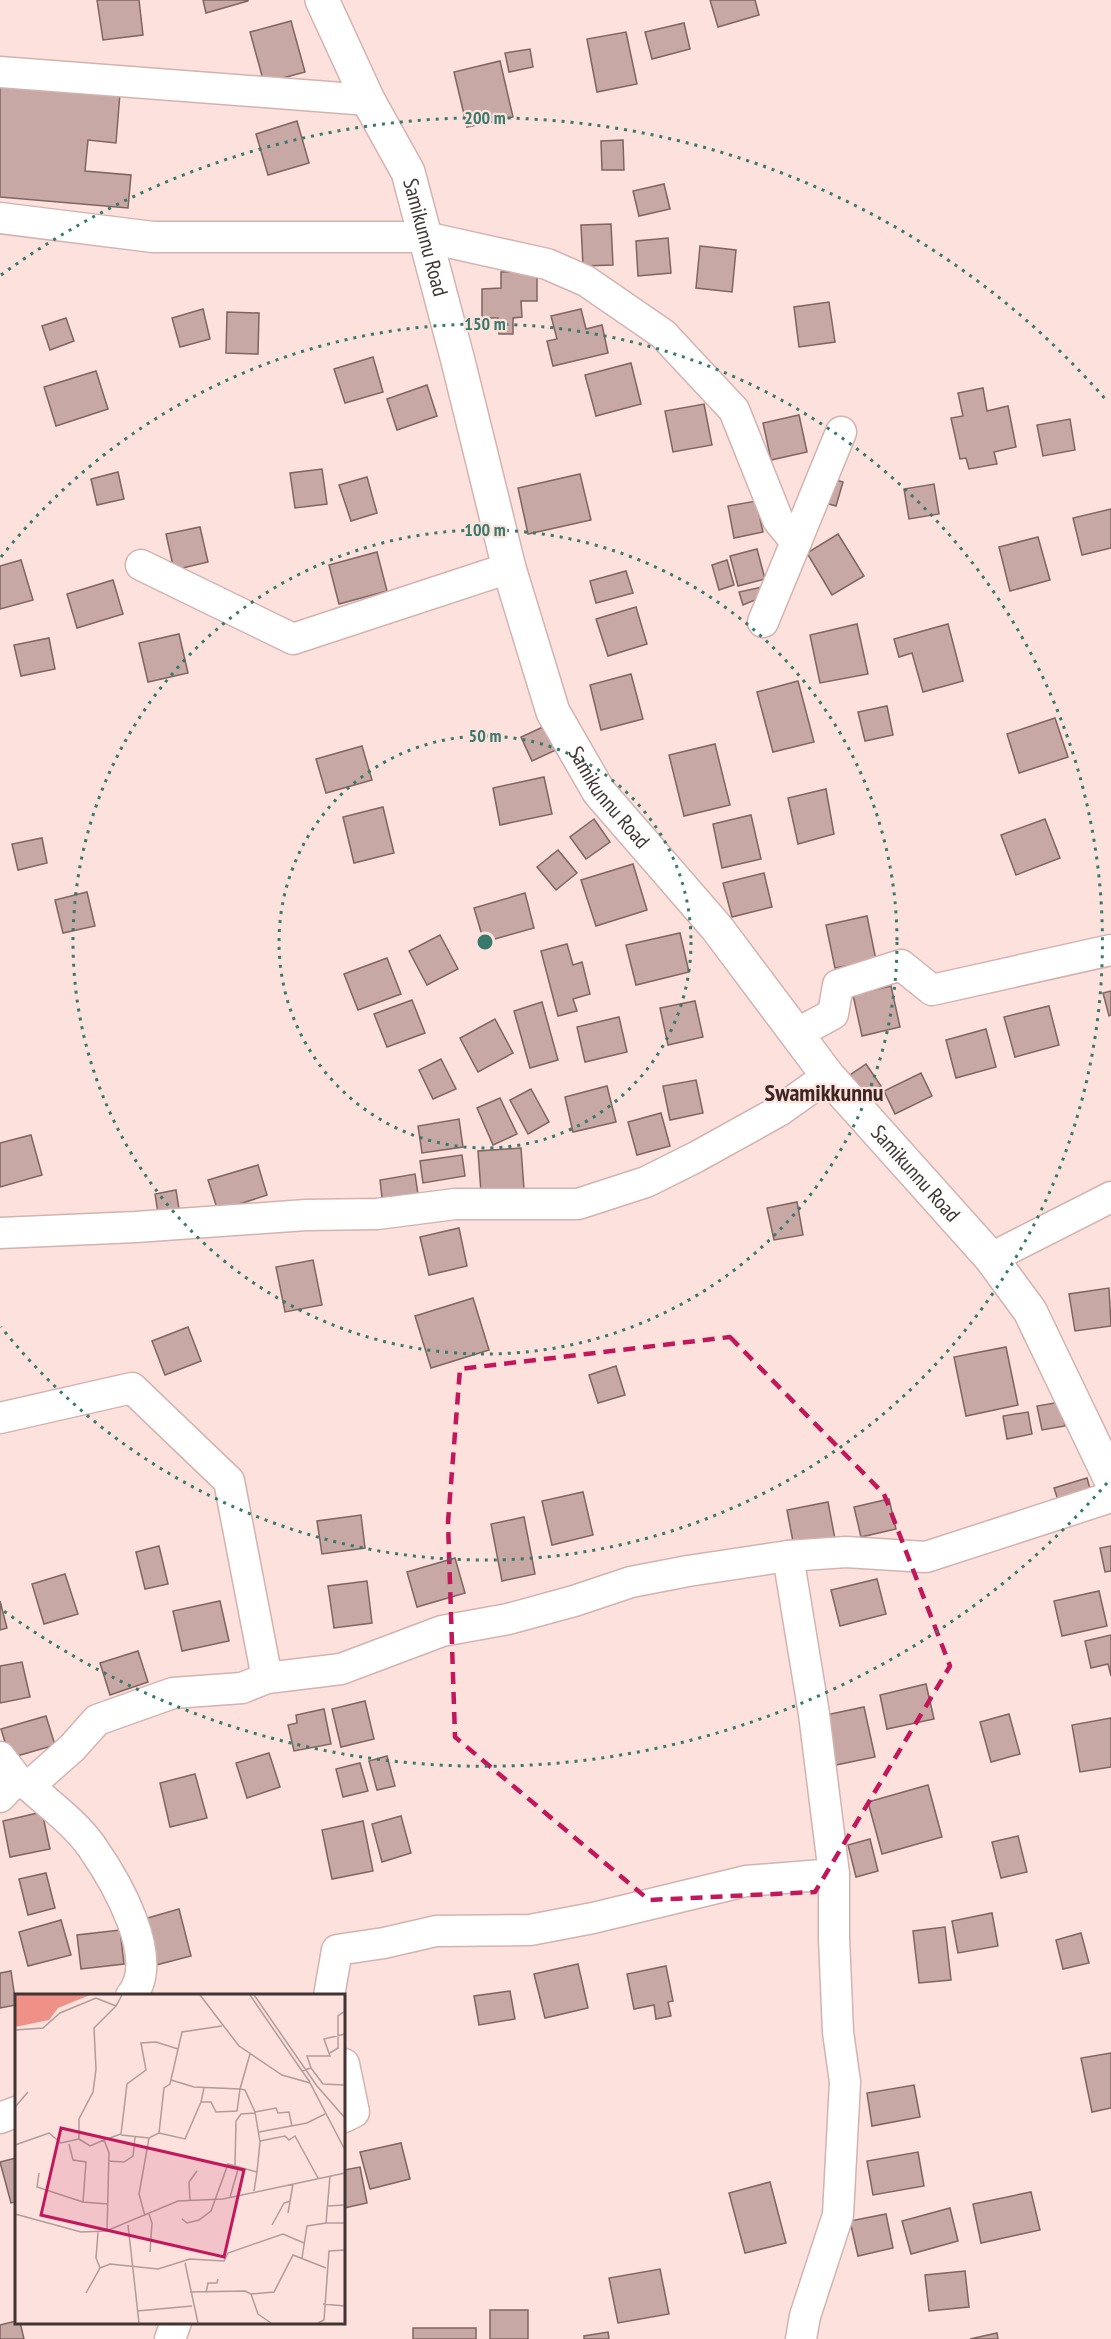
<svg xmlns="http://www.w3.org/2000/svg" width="1111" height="2339" viewBox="0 0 1111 2339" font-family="'PT Sans Narrow',sans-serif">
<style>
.building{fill:#c7a8a4;stroke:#806460;stroke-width:1.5}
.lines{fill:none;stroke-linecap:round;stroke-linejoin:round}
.minor-casing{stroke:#d3b3af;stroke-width:33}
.secondary-casing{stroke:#d3b3af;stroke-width:36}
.minor{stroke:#fff;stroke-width:30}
.secondary{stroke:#fff;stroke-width:33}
.marked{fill:none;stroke:#c2185b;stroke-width:4.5;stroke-dasharray:12 8;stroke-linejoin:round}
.ring{fill:none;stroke:#377a6b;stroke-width:3;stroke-dasharray:3 6}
.labels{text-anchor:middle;stroke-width:4.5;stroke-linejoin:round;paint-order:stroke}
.street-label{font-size:21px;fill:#413433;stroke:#fce1dd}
.quarter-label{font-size:24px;font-weight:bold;fill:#3d2522;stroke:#fce1dd}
.inset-road{fill:none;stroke:#b19c99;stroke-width:1.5}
.view{fill:#c2185b;fill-opacity:0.15;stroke:#c2185b;stroke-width:3}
.inset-edge{fill:none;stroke:#413433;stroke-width:3}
.centre{fill:#377a6b;stroke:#fce1dd;stroke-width:3}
.ring-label{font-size:18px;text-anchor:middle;font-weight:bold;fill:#377a6b;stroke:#fce1dd;stroke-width:4.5;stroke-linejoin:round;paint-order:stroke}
</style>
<rect width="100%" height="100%" fill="#fce1dd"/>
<!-- building -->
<g class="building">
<polygon points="97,0 139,0 143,35 103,40"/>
<polygon points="203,0 248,0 248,1 206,13"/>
<polygon points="710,0 755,0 759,15 718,27"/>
<polygon points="291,21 305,72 264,83 250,32"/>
<polygon points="684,23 690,49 652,59 645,32"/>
<polygon points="626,32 637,84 597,92 587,39"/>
<polygon points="530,49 533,67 509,72 505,53"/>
<polygon points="500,61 513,117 467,127 454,72"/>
<polygon points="0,83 120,93 116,143 88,140 85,171 131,175 128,208 0,197"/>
<polygon points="297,121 309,163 268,175 256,134"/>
<polygon points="623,140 624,170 602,170 601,141"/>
<polygon points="664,184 670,209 639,216 633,191"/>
<polygon points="611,224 613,265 583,266 581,225"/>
<polygon points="668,238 671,273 638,276 636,241"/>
<polygon points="700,246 736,250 732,292 696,288"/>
<polygon points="537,271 537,301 521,301 522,317 513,318 513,334 499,334 498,318 482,318 482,289 501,288 501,272"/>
<polygon points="829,302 835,342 799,347 794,307"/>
<polygon points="203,309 210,339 180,347 172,318"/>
<polygon points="581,309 586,329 602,325 608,353 553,366 547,341 557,339 551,316"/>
<polygon points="227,312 259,313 258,354 226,353"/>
<polygon points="66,318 74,341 50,350 42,326"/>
<polygon points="373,357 383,392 345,403 334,369"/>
<polygon points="631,363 641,404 596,416 585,375"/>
<polygon points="96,371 108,409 56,426 44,387"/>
<polygon points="427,385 437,416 397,430 387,399"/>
<polygon points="983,388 987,411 1008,406 1016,447 994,452 997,464 969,469 966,458 960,459 951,418 963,416 958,393"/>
<polygon points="704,404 712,445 673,452 665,411"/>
<polygon points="799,415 807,452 771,460 763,423"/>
<polygon points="1070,419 1075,450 1043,456 1037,425"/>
<polygon points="322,469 327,504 295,508 290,473"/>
<polygon points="118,472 124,499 97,505 91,479"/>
<polygon points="580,474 591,520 528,534 518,488"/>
<polygon points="367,477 377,513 351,521 339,485"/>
<polygon points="829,478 843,482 836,506 822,502"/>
<polygon points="934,484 939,514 909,519 904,489"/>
<polygon points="756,501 763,532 734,538 728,506"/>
<polygon points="1111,509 1111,548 1082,555 1073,518"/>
<polygon points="200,527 208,562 174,570 166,534"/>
<polygon points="838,534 864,576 832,595 807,553"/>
<polygon points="1038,537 1050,580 1010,591 999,547"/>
<polygon points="757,549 765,579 738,586 730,556"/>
<polygon points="377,552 387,591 339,604 329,565"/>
<polygon points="21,560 33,600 0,609 0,566"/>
<polygon points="727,560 734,585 719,590 712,565"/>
<polygon points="626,571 633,593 596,603 590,581"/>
<polygon points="113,580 123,614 77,628 67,594"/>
<polygon points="762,587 755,600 743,605 739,592"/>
<polygon points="636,607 647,644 608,656 596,619"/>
<polygon points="857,624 868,674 820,683 810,635"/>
<polygon points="948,624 963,681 923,692 912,653 899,657 894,639"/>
<polygon points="179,634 188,673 148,682 139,643"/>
<polygon points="49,638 55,669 21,676 14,645"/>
<polygon points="631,674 643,719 601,730 590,685"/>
<polygon points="798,681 814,742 773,752 757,692"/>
<polygon points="887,706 893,735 865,741 858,712"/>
<polygon points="1055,718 1068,757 1019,773 1007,734"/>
<polygon points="545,726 556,750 532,761 521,737"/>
<polygon points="715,744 730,805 684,816 669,755"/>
<polygon points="362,746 372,780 326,793 316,759"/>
<polygon points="544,777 552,814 500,825 493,788"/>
<polygon points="826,789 834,834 798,844 788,798"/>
<polygon points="383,807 394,853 354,863 343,817"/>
<polygon points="751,815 761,859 722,868 713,824"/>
<polygon points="594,819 610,842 586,859 570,837"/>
<polygon points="1045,819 1060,858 1016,875 1001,835"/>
<polygon points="42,838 47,863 18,870 12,844"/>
<polygon points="558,850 577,873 556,890 537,867"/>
<polygon points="633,864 647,910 596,926 581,880"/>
<polygon points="764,873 772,907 732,917 723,883"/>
<polygon points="87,892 95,926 63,933 55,900"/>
<polygon points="525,893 534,928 484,942 474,908"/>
<polygon points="867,916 876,960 835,968 826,925"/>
<polygon points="680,933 689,972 636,985 626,945"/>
<polygon points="440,935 458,969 427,985 409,951"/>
<polygon points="567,944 573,965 582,962 590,994 573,999 577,1011 558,1016 541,951"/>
<polygon points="387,958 401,994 358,1010 344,974"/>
<polygon points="891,986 900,1027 862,1036 853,995"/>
<polygon points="1111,991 1111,1015 1109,1016 1103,993"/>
<polygon points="412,1000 425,1033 387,1047 374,1014"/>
<polygon points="695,1001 703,1037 668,1045 660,1008"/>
<polygon points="542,1002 558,1060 530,1068 514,1011"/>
<polygon points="1049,1006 1059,1045 1015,1057 1004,1017"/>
<polygon points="619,1017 627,1052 585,1062 577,1027"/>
<polygon points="495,1019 513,1053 478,1072 460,1038"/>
<polygon points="986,1029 996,1067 956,1078 946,1040"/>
<polygon points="441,1059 456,1089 433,1099 419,1070"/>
<polygon points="866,1064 881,1086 865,1097 850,1075"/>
<polygon points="921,1073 932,1096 895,1114 884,1091"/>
<polygon points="696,1080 703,1113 670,1120 663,1086"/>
<polygon points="607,1086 616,1122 573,1132 565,1097"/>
<polygon points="531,1089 549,1122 528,1134 510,1100"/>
<polygon points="500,1098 517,1134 493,1145 477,1108"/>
<polygon points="661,1113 670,1146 637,1155 628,1122"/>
<polygon points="459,1119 463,1147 422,1153 418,1126"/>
<polygon points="31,1135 42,1175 0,1187 0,1143"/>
<polygon points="521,1148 524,1189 481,1192 478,1151"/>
<polygon points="462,1155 465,1176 423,1183 420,1161"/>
<polygon points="258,1165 267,1195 218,1211 208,1180"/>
<polygon points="415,1174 419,1201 383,1206 380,1180"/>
<polygon points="176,1190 180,1215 159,1219 155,1194"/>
<polygon points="797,1202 803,1235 774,1240 767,1208"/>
<polygon points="459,1228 467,1266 429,1275 420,1237"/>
<polygon points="313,1260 322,1305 285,1312 276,1267"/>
<polygon points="1109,1288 1111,1326 1075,1331 1069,1294"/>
<polygon points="473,1298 489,1350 431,1368 415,1316"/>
<polygon points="188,1327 201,1361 165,1375 152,1341"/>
<polygon points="1006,1347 1018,1405 966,1416 954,1357"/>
<polygon points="616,1366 625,1395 598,1403 589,1375"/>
<polygon points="1060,1402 1065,1426 1042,1430 1037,1406"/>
<polygon points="1028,1412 1032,1434 1007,1439 1003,1416"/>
<polygon points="1087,1478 1092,1496 1060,1506 1054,1488"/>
<polygon points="583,1492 593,1535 552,1545 542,1501"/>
<polygon points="889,1499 896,1529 861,1537 854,1507"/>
<polygon points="828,1502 835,1539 794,1547 787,1510"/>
<polygon points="361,1515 365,1548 322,1554 317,1521"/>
<polygon points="524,1517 535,1574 502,1581 491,1524"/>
<polygon points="159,1546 168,1584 145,1589 136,1552"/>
<polygon points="1111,1546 1111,1571 1105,1572 1100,1548"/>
<polygon points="455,1558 465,1593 417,1607 407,1572"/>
<polygon points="65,1574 78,1614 44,1624 32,1584"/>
<polygon points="877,1579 886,1614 840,1626 831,1590"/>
<polygon points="367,1581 372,1623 334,1628 328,1586"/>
<polygon points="1099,1591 1107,1626 1062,1636 1054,1601"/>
<polygon points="0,1601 7,1628 0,1630"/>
<polygon points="220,1601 229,1641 182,1651 173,1611"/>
<polygon points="1111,1635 1111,1676 1108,1664 1091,1668 1085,1641"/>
<polygon points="138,1651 148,1682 110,1695 100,1663"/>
<polygon points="22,1662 30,1697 0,1703 0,1666"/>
<polygon points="926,1684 934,1719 887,1729 880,1695"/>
<polygon points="365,1701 374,1739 341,1747 332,1709"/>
<polygon points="864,1707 875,1757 831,1766 821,1716"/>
<polygon points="324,1709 331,1744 294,1751 288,1725 297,1723 296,1715"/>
<polygon points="1009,1714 1020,1754 991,1762 980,1722"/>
<polygon points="46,1716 55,1745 10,1758 1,1729"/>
<polygon points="1111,1718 1111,1767 1080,1772 1072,1725"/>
<polygon points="269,1753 280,1787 247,1798 236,1763"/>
<polygon points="387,1756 395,1786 377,1790 369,1761"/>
<polygon points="360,1763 368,1791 343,1797 336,1769"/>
<polygon points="195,1774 207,1818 170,1827 160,1783"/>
<polygon points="928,1785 942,1837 882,1854 868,1802"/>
<polygon points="42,1812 50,1849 10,1857 3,1821"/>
<polygon points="401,1816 411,1853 382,1862 372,1824"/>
<polygon points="363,1821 373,1871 332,1879 322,1830"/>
<polygon points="1018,1836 1027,1872 1001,1878 992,1842"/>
<polygon points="870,1839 878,1871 856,1877 848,1845"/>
<polygon points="46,1873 55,1908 28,1915 19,1879"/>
<polygon points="179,1909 191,1956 156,1965 144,1919"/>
<polygon points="992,1913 998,1946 958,1953 952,1921"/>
<polygon points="61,1920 71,1955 28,1966 19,1932"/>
<polygon points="945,1927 951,1980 919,1983 913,1931"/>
<polygon points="120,1930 124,1964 81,1969 77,1935"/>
<polygon points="1081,1933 1089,1963 1063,1969 1056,1940"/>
<polygon points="578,1964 588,2008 545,2018 534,1974"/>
<polygon points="666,1966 673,2001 668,2002 671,2016 656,2019 654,2005 634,2009 627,1974"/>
<polygon points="11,1971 16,2005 0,2008 0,1973"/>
<polygon points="510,1991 515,2019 479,2025 474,1996"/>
<polygon points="1111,2053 1111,2108 1092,2112 1081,2058"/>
<polygon points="914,2085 920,2117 872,2126 867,2093"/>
<polygon points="401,2143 410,2179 370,2189 360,2152"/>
<polygon points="918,2152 924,2186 873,2195 867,2161"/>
<polygon points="16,2158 16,2202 11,2203 0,2162"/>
<polygon points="360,2167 367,2203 344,2208 344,2170"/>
<polygon points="770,2182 786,2243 745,2253 729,2193"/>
<polygon points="1031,2192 1040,2230 981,2243 973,2204"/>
<polygon points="950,2208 958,2241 911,2254 902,2221"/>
<polygon points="886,2214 893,2248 858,2256 850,2221"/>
<polygon points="660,2269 669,2314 618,2323 609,2278"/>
<polygon points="965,2271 969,2307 929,2311 925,2275"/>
<rect x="490" y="2310" width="38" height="29"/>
<polygon points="16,2321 20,2322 24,2339 0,2339 0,2325"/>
<rect x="413" y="2328" width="63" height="11"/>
<polygon points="608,2332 609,2339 584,2339 584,2336"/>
<polygon points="997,2333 998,2339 970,2339"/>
</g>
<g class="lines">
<!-- minor casing -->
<g class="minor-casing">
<g id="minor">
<polyline points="0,72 368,100"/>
<polyline points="0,218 153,237 425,237 547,264 586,281 663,334 734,410 778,520 796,542 763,622"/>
<polyline points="796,542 841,432"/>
<polyline points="141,565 293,639 509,568"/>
<polyline points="796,1034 833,1014 838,985 901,965 932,990 1111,950"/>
<polyline points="0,1233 136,1227 306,1215 377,1214 455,1204 578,1204 646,1182 696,1157 779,1111 828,1076"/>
<polyline points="991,1258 1111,1197"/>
<polyline points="0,1418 132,1388 229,1481 267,1678"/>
<polyline points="0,1757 17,1779 29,1786 72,1748 97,1720 173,1693 242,1688 267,1678 341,1669 442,1631 508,1619 574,1601 631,1582 688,1571 788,1556 846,1552 926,1557 1111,1497"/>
<path d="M29,1786C50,1805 76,1824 92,1847C115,1880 162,1959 131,1996"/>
<polyline points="0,1797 17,1779"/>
<polyline points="329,1996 337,1950 384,1943 436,1931 530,1930 593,1918 746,1881 834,1874 814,1714 788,1556"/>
<polyline points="344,2064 354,2112 344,2117"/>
<polyline points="0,2118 16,2112"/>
<polyline points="170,2339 176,2322"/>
<polyline points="801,2339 805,2316 838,2215 845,2082 838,2032 834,1938 834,1874"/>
</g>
</g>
<!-- secondary casing -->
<g class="secondary-casing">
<g id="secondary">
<path id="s1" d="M322,0L368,100L408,172L458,361L509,568L553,712L599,792L717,928L828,1076L991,1258L1030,1311L1111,1480"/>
</g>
</g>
<!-- minor -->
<use href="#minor" class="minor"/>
<!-- secondary -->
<use href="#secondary" class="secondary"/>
</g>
<!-- marked area -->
<path class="marked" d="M730,1337L884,1494L950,1666L815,1892L649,1900L455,1737L448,1522L460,1369Z"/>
<!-- distance rings -->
<g class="ring">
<circle cx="485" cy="942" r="206"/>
<circle cx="485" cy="942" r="412"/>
<path d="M1 557A618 618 0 1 1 1 1327"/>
<path d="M1107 1483A824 824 0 0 1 1 1609M1 275A824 824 0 0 1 1107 401"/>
</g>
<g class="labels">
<!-- street labels -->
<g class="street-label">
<text dy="7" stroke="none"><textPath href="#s1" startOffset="260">Samikunnu Road</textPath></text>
<text dy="7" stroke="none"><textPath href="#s1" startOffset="854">Samikunnu Road</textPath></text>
<text dy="7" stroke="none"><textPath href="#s1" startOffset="1340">Samikunnu Road</textPath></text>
</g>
<!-- quarter labels -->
<g class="quarter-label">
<text x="824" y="1101">Swamikkunnu</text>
</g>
</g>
<!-- overview -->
<g transform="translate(15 1994)">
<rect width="330" height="330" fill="#fce1dd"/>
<path d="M0,1H75L43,14L34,26L0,33Z" fill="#ef9187"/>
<path class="inset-road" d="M185,1L224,52L267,81L295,89L330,156M235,1L287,77M239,1L302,92L330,124M0,36L28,34L45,19L81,4L101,12L107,1M315,59L323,54V22L330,17M235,60L225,95L230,96L240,118L245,148L242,178M296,74L292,62H315L309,45L330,40M156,86L179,93L225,95L222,117L201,118L196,108H186L189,94M295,88L287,77L296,74L308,90L330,91M0,113L13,98M240,118L261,114L263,119L274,118L277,132M244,138L292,129L310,120M144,139L170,145L186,108M106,141L134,144L144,139L149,94L155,90L167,38L207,32M64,145L75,152L89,146M245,147L270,142L274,146L280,142L303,184M54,150L58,166L71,168L68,208L93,210M0,151L34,139L46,149L64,145V125L78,98L81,75L79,34L101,12M93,167L109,168L118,162L120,143M220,171L221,127L226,120L240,119M24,179L22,193L68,208M215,203L224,172M175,206L174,188L182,177M312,212L330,211M273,219L278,190M0,220L66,238L91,237L163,207L208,205L330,179M134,220L137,229L135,258M130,222L124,200L134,144M167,225L172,229L184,226L196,217L213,170L242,178L239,197M311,229H330M113,231L124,329M257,231L269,209L275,207M92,237L94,159L89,146L106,140L112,90L131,76L126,49L141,48L163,55M287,264L292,232L311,229L315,182M170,269L183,329M85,274L95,270L143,275L175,265L209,267L213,259L268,240L289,249M175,298L230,297L236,300L243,320L256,329M71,299L85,274L81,264L83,238M191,299L193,289H202L203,285M236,300L259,298L278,261L311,274M308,310L330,312M122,317L177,312M303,329L309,326L314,257L330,256"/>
<path class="view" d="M46,134L229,176L209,263L26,221Z"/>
<rect width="330" height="330" class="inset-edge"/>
</g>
<circle cx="485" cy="942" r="9" class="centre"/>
<g class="ring-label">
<text x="485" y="124">200 m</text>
<text x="485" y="330">150 m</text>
<text x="485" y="536">100 m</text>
<text x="485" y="742">50 m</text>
</g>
</svg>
